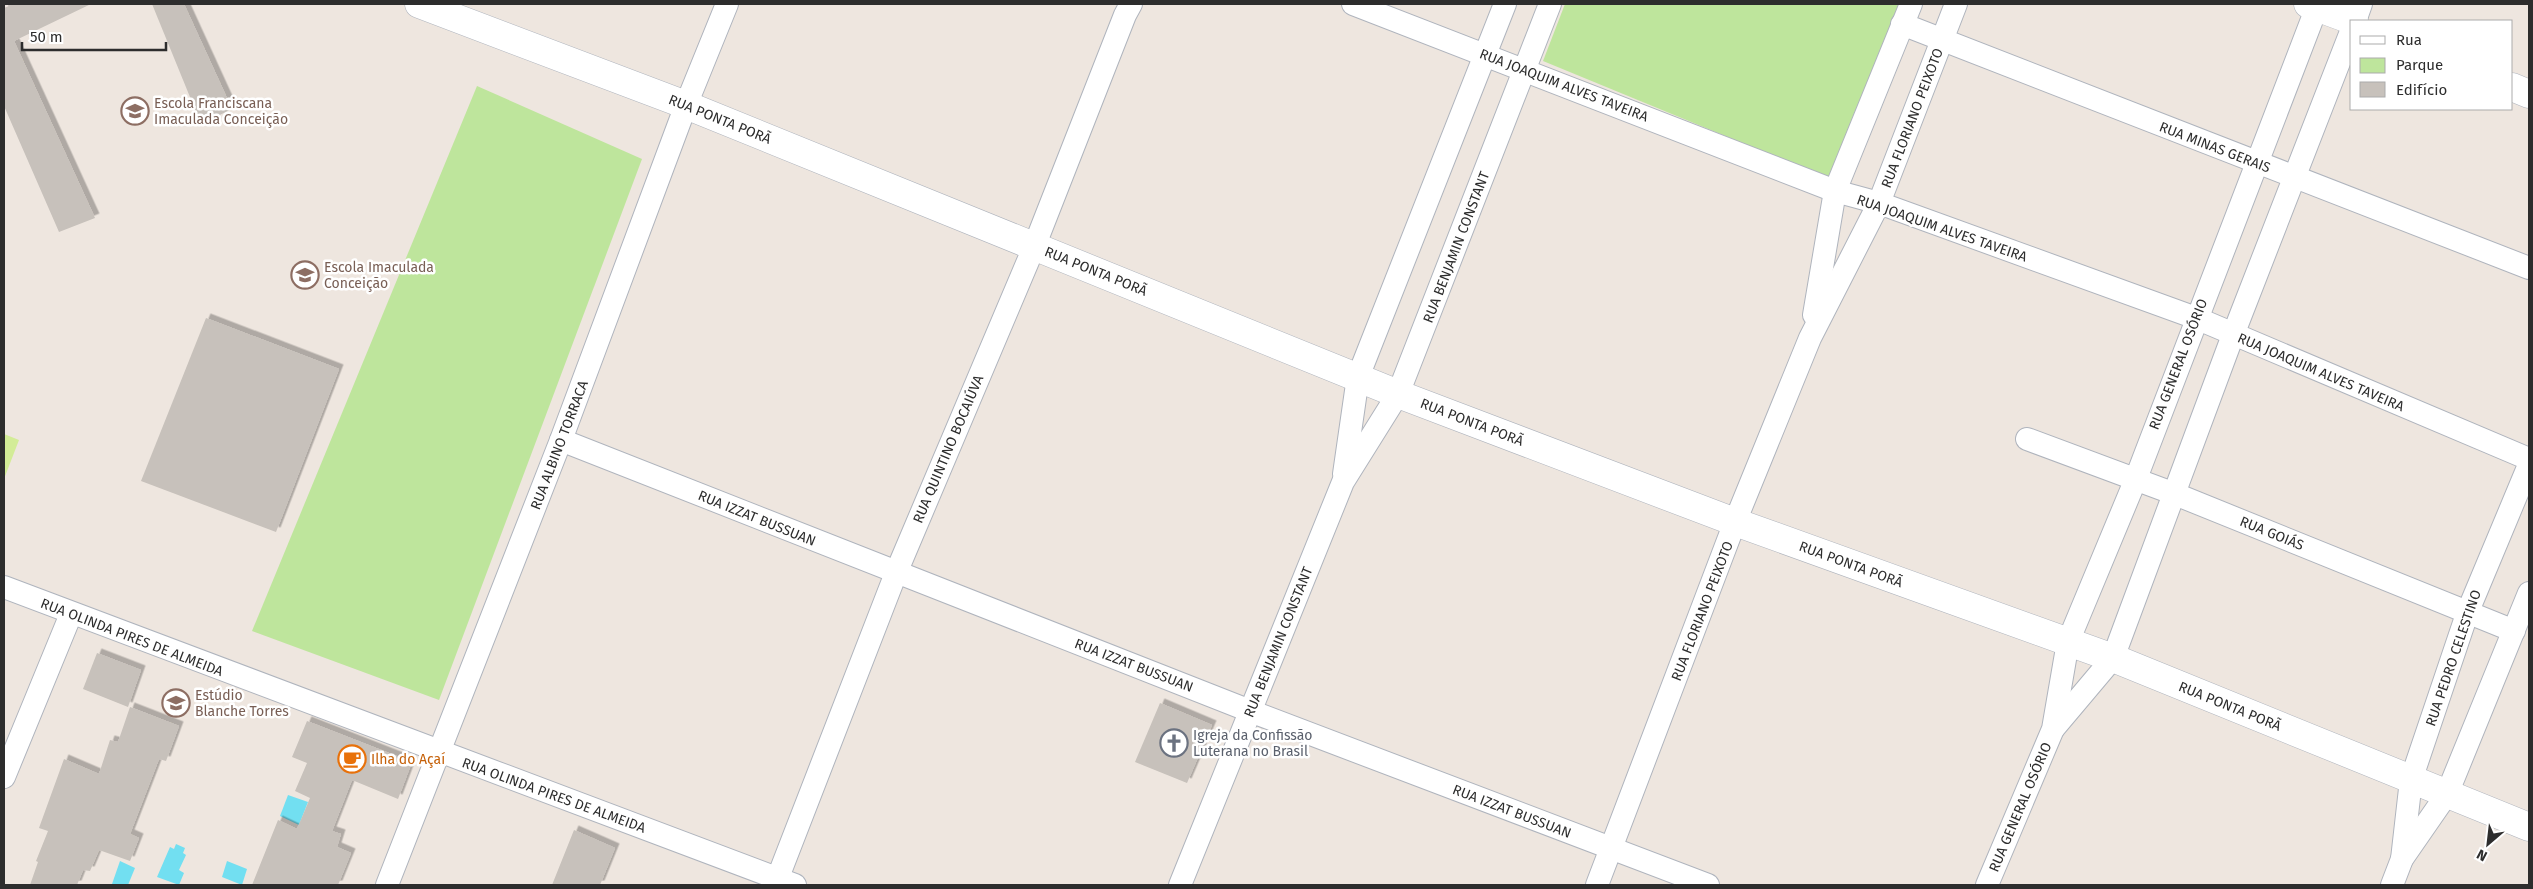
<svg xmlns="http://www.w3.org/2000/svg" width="2533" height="889" viewBox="0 0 2533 889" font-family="'Fira Sans',sans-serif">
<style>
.green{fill:#bee59c}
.pitch{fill:#d3ec97}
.water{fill:#72dff1}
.building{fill:#c7c1bb;filter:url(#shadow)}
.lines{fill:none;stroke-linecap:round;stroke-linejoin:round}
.minor-casing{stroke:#afb4bd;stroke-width:24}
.tertiary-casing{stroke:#afb4bd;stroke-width:29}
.minor{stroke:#fff;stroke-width:22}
.tertiary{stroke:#fff;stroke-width:28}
.labels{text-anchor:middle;stroke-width:5;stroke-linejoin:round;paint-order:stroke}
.street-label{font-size:14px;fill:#2d2d2d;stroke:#fff}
.education-label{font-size:14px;fill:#785e54;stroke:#fff;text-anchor:start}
.worship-label{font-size:14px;fill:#5b616d;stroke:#fff;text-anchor:start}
.food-label{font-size:14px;fill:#c56008;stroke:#fff;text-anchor:start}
</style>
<defs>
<filter id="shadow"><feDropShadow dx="4.5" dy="-4.5" stdDeviation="0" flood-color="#0004"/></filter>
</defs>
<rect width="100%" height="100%" fill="#eee6df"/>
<!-- green -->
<g class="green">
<polygon points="1565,4 1903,4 1830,179 1543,61"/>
<polygon points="477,86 642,159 439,700 252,631"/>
</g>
<!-- pitch -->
<polygon class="pitch" points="4,434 19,440 4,479"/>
<!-- water -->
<g class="water">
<polygon points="288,795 308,802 299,825 280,816"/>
<polygon points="176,844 185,848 183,853 186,855 179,870 184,873 179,885 157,877 170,847 174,849"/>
<polygon points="120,861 135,868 128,885 112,884"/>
<polygon points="227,861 247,869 242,885 222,877"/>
</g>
<!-- building -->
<g class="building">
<polygon points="14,4 91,4 14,41 95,218 59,232 4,106 4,8"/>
<polygon points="152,4 184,4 232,109 201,124"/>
<polygon points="206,318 339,369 276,532 141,481"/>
<polygon points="97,653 141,670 128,707 83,689"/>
<polygon points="1160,703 1212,725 1187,783 1135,762"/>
<polygon points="130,707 179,726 166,761 159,759 130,834 139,838 130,861 99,850 90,871 83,870 77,885 30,885 38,862 36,861 48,831 39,828 64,759 99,774 110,740 118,742"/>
<polygon points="307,721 412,762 398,799 352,780 332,831 341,834 337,847 351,853 338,885 252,885 278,820 297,829 310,798 295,791 307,763 292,757"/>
<polygon points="574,830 615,848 600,885 552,885"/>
</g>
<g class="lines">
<!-- minor casing -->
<g class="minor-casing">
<g id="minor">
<polyline points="1353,4 1835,191 1879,203 2196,318 2529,459"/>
<polyline points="2355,21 2361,4"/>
<polyline points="1902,24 2529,268"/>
<polyline points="1814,315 1835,191 1911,4"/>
<polyline points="2027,439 2175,494 2514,631"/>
<polyline points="561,440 1250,711 1708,885"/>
<polyline points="1344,474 1358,377 1505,4"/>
<polyline points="4,587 795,885"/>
<polyline points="2054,728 2113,658 2233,335 2352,29"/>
<polyline points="4,777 71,614"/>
<polyline points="2402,859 2411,780 2468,611 2529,465"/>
<polyline points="387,885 561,440 686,105 727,4"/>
<polyline points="775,885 896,573 1034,247 1125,15 1131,4"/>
<polyline points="1180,885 1343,482 1398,394 1550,4"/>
<polyline points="1597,885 1735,522 1810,338 1879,203 1956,4"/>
<polyline points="1987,885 2053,729 2068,642 2135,481 2318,4"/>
<polyline points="2392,885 2402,859 2447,794 2529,593"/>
</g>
</g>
<!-- tertiary casing -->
<g class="tertiary-casing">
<g id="tertiary">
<polyline points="419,4 686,105 1398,394 1735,522 2113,658 2529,827"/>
<polyline points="2308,4 2354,21"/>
<polyline points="2512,87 2529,94"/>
</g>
</g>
<!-- minor -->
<use href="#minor" class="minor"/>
<!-- tertiary -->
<use href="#tertiary" class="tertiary"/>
</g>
<!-- icons -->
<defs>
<g id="school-ring" transform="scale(1.4375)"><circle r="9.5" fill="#fff" stroke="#8d6e63" stroke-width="1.5"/><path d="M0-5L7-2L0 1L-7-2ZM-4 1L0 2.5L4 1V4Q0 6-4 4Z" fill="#8d6e63"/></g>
<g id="church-ring" transform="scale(1.4375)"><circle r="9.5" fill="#fff" stroke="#6b7280" stroke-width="1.5"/><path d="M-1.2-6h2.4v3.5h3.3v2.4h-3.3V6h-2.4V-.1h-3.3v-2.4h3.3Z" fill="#6b7280"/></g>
<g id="cafe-ring" transform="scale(1.4375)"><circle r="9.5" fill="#fff" stroke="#e8710a" stroke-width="1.5"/><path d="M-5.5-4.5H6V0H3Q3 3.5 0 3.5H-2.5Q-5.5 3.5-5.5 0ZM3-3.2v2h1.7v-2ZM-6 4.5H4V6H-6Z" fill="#e8710a"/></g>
</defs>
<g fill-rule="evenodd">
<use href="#school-ring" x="135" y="111"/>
<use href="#school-ring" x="305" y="275"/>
<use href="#school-ring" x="176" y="703"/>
<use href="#church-ring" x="1174" y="743"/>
<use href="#cafe-ring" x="352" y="759"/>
</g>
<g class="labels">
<!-- street labels -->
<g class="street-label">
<text transform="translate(1564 85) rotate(21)" y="5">RUA JOAQUIM ALVES TAVEIRA</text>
<text transform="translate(1912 118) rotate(-69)" y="5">RUA FLORIANO PEIXOTO</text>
<text transform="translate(720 119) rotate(22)" y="5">RUA PONTA PORÃ</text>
<text transform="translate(2215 147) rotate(21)" y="5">RUA MINAS GERAIS</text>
<text transform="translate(1942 228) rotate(19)" y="5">RUA JOAQUIM ALVES TAVEIRA</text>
<text transform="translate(1456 247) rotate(-69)" y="5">RUA BENJAMIN CONSTANT</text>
<text transform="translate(1096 271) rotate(22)" y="5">RUA PONTA PORÃ</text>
<text transform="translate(2178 364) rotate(-69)" y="5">RUA GENERAL OSÓRIO</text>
<text transform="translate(2321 372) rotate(23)" y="5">RUA JOAQUIM ALVES TAVEIRA</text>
<text transform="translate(1472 422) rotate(21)" y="5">RUA PONTA PORÃ</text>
<text transform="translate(559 445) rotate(-69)" y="5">RUA ALBINO TORRACA</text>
<text transform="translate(948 449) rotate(-67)" y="5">RUA QUINTINO BOCAIÚVA</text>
<text transform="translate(757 518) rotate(22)" y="5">RUA IZZAT BUSSUAN</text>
<text transform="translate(2272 533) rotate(22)" y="5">RUA GOIÁS</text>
<text transform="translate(1851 564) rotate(20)" y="5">RUA PONTA PORÃ</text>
<text transform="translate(1702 611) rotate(-69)" y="5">RUA FLORIANO PEIXOTO</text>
<text transform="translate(132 637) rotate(21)" y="5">RUA OLINDA PIRES DE ALMEIDA</text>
<text transform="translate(1278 642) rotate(-68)" y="5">RUA BENJAMIN CONSTANT</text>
<text transform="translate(2453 658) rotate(-71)" y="5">RUA PEDRO CELESTINO</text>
<text transform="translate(1134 665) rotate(21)" y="5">RUA IZZAT BUSSUAN</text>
<text transform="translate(2230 706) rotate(22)" y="5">RUA PONTA PORÃ</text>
<text transform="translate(554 795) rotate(20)" y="5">RUA OLINDA PIRES DE ALMEIDA</text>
<text transform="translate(2020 807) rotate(-67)" y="5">RUA GENERAL OSÓRIO</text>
<text transform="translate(1512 811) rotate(21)" y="5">RUA IZZAT BUSSUAN</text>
</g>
<!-- education labels -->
<g class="education-label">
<text x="154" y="108">Escola Franciscana<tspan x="154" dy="16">Imaculada Conceição</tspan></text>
<text x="324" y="272">Escola Imaculada<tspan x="324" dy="16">Conceição</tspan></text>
<text x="195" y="700">Estúdio<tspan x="195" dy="16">Blanche Torres</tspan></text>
</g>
<!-- worship labels -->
<g class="worship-label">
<text x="1193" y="740">Igreja da Confissão<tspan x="1193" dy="16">Luterana no Brasil</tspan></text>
</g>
<!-- food labels -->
<g class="food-label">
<text x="371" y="764">Ilha do Açaí</text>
</g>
</g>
<!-- border -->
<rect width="2533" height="889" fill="none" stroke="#2d2d2d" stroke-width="10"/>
<!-- legend -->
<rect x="2350" y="20" width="162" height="90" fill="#ffffff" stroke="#ababab"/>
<rect x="2360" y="36" width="25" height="8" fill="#ffffff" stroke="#ababab"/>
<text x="2396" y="45" font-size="15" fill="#2d2d2d">Rua</text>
<rect x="2360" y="58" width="25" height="15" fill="#bee59c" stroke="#ababab"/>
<text x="2396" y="70" font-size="15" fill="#2d2d2d">Parque</text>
<rect x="2360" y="82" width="25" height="15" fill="#c7c1bb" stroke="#ababab"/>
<text x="2396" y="95" font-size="15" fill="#2d2d2d">Edifício</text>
<!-- north arrow -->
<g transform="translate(2488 844) rotate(208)" stroke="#ffffff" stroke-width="4" paint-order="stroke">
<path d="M0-4L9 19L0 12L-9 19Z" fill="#2d2d2d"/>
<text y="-8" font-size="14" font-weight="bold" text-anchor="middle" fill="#2d2d2d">N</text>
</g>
<!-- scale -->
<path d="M22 42v8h144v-8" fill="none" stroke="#2d2d2d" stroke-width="2.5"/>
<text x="30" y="42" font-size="15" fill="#2d2d2d" stroke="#ffffff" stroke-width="4" paint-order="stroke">50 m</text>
</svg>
